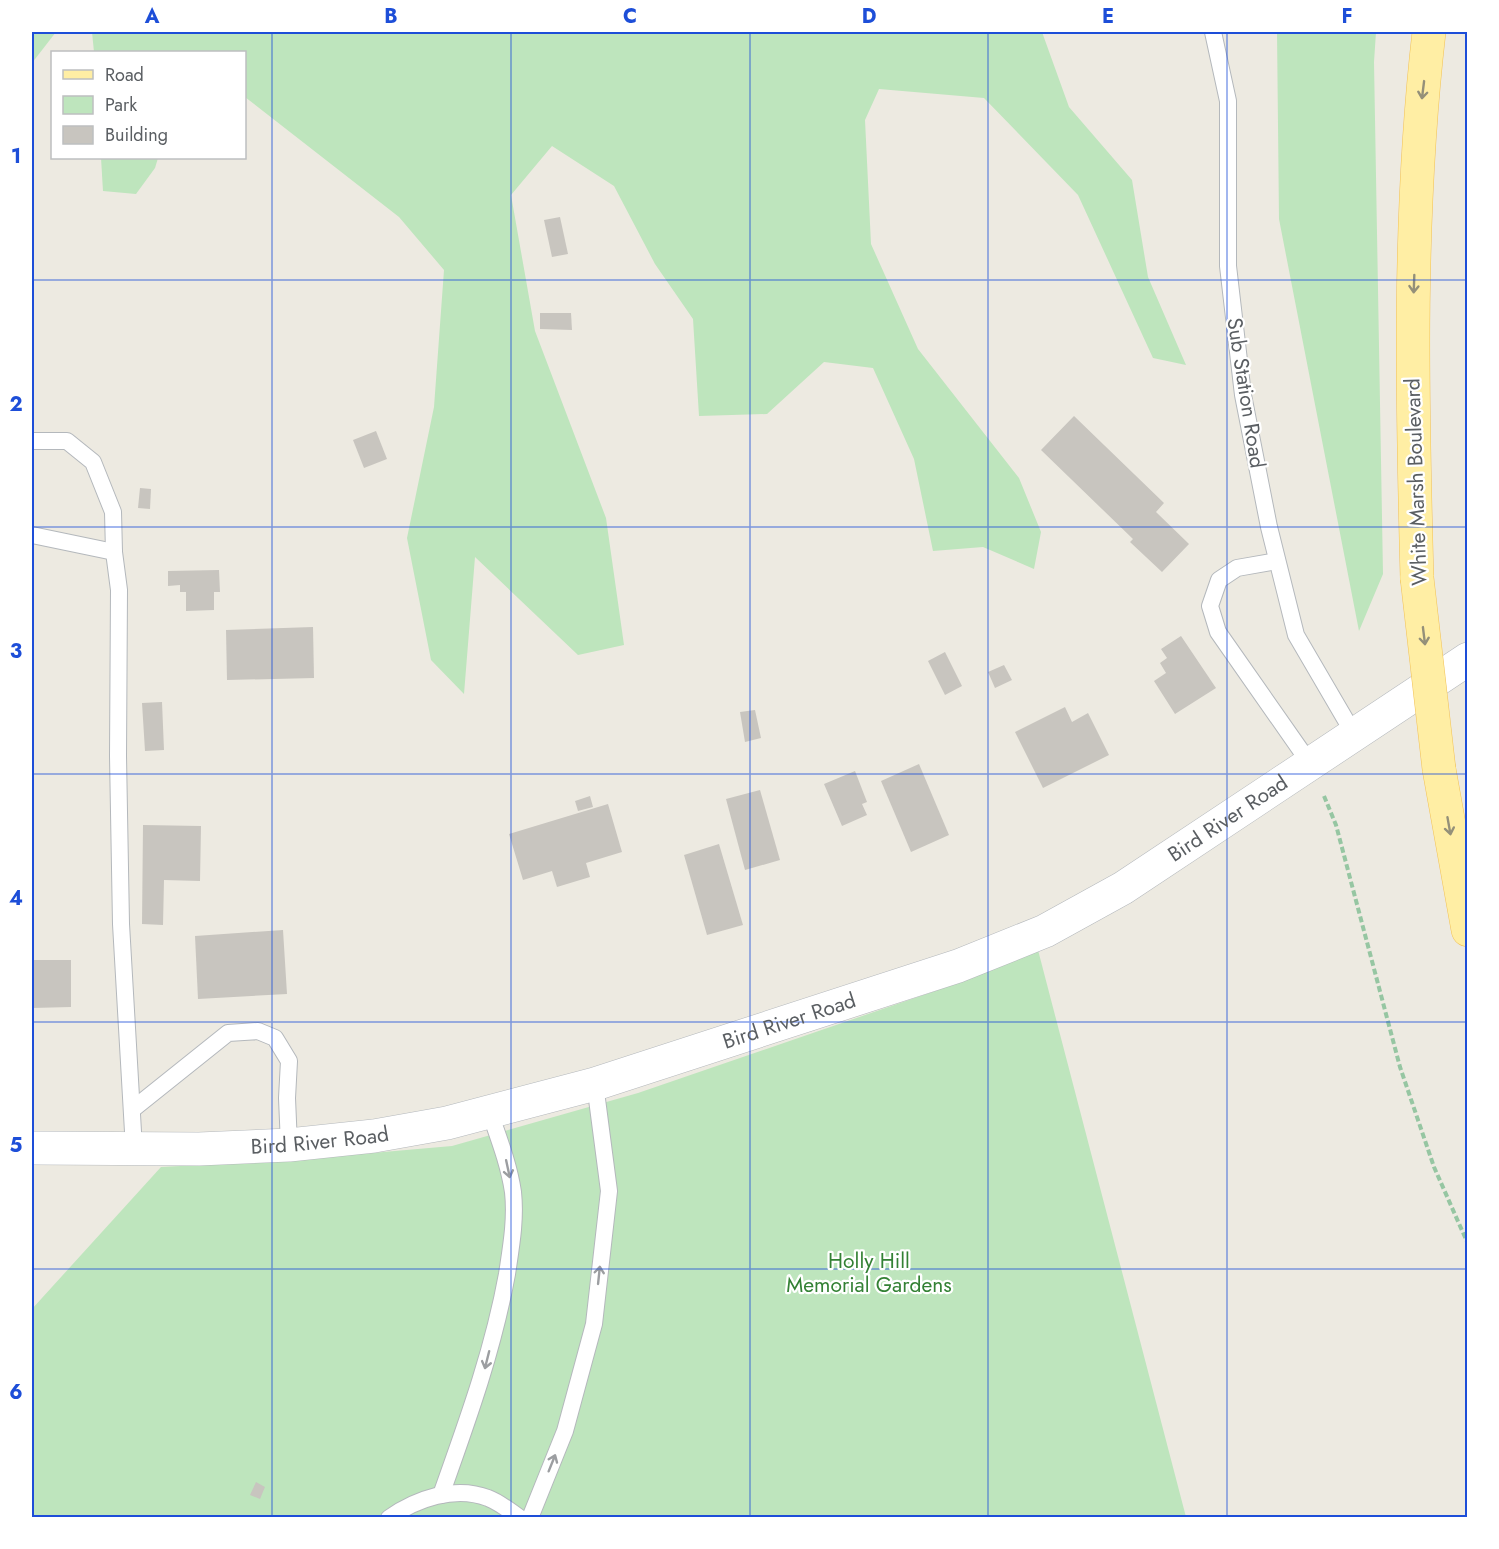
<svg xmlns="http://www.w3.org/2000/svg" width="1499" height="1549" viewBox="0 0 1499 1549" font-family="Jost,sans-serif">
<style>
.green{fill:#bee5bd}
.building{fill:#c8c5bf}
.lines{fill:none;stroke-linecap:round;stroke-linejoin:round}
.service-casing{stroke:#b4b8bc;stroke-width:18}
.tertiary-casing{stroke:#b4b8bc;stroke-width:34}
.primary-casing{stroke:#f2c155;stroke-width:34}
.path{stroke:#96c6a2;stroke-width:4;stroke-dasharray:6 3;stroke-linecap:butt}
.service{stroke:#fff;stroke-width:16}
.tertiary{stroke:#fff;stroke-width:33}
.primary{stroke:#ffeea4;stroke-width:33}
.primary-bridge-casing{stroke:#f2c155;stroke-width:34;stroke-linecap:butt}
.primary-bridge{stroke:#ffeea4;stroke-width:33}
.oneway{stroke:#949079}
.oneway2{stroke:#9c9ea1}
.grid{fill:none;stroke:#1d4ed8;stroke-width:1.5;stroke-opacity:0.55}
.labels{text-anchor:middle;stroke-width:4.5;stroke-linejoin:round;paint-order:stroke}
.street-label{font-size:21px;fill:#5a5e62;stroke:#fff}
.park-label{font-size:21px;fill:#338134;stroke:#fff}
.neatline{fill:none;stroke:#1d4ed8;stroke-width:2}
.grid-label{font-size:20px;text-anchor:middle;font-weight:bold;fill:#1d4ed8}
</style>
<rect width="100%" height="100%" fill="#edeae1"/>
<!-- green -->
<g class="green">
<polygon points="32,32 56,32 32,63"/>
<polygon points="92,32 1042,32 1069,107 1132,180 1148,277 1186,365 1153,358 1078,195 984,98 879,89 865,120 871,244 918,349 1019,478 1041,532 1034,569 983,547 933,551 914,459 873,368 824,362 767,414 699,416 693,319 655,264 614,186 552,146 511,195 535,331 606,518 624,645 578,655 475,557 464,694 431,660 407,538 434,407 444,270 399,217 245,97 244,52 94,52"/>
<polygon points="1277,32 1376,32 1374,62 1383,574 1359,631 1279,219"/>
<polygon points="101,158 158,158 155,168 136,194 103,191"/>
<polygon points="1038,950 1186,1517 32,1517 32,1309 161,1167 292,1160 452,1146 638,1093 970,979"/>
</g>
<!-- building -->
<g class="building">
<polygon points="560,217 568,254 552,257 544,220"/>
<polygon points="540,313 571,313 572,330 540,329"/>
<polygon points="1074,416 1164,503 1156,512 1189,544 1162,572 1130,542 1133,539 1041,450"/>
<polygon points="376,431 387,459 364,468 353,440"/>
<polygon points="140,488 151,489 150,509 138,508"/>
<polygon points="219,570 220,592 214,592 214,610 186,611 186,592 180,592 180,585 168,586 168,571"/>
<polygon points="313,627 314,678 227,680 226,630"/>
<polygon points="1181,636 1216,688 1175,714 1154,681 1166,673 1160,663 1167,658 1161,649"/>
<polygon points="945,652 962,686 945,695 928,661"/>
<polygon points="1004,665 1012,680 995,688 988,672"/>
<polygon points="162,702 164,750 145,751 142,703"/>
<polygon points="1065,707 1072,722 1088,713 1109,755 1043,788 1015,732"/>
<polygon points="755,710 761,738 745,742 740,712"/>
<polygon points="919,764 949,835 911,852 881,781"/>
<polygon points="855,771 867,802 862,804 867,815 842,826 824,784"/>
<polygon points="760,790 780,860 745,870 726,799"/>
<polygon points="590,796 593,807 578,811 575,801"/>
<polygon points="608,804 622,852 586,863 590,877 557,887 552,871 523,880 509,834"/>
<polygon points="143,825 201,826 200,881 164,880 163,925 142,924"/>
<polygon points="719,844 743,925 707,935 684,855"/>
<polygon points="283,930 287,994 198,999 195,936"/>
<polygon points="32,960 71,960 71,1007 32,1008"/>
<polygon points="256,1482 265,1487 260,1499 250,1495"/>
</g>
<g class="lines">
<!-- service casing -->
<g class="service-casing">
<g id="service">
<polyline points="1213,32 1228,101 1228,266 1243,395 1269,527 1296,635 1355,736"/>
<polyline points="32,441 67,441 93,462 113,512 114,552 119,590 118,756 121,924 134,1149"/>
<polyline points="32,535 114,552"/>
<polyline points="1277,561 1237,568 1219,580 1210,606 1218,632 1311,765"/>
<polyline points="133,1109 228,1033 258,1031 275,1038 289,1061 287,1098 289,1145"/>
<path d="M441,1495C467,1422 493,1351 507,1274C511,1247 516,1220 513,1192C509,1165 499,1139 490,1113"/>
<path d="M389,1518C416,1499 455,1485 488,1498C499,1502 510,1511 520,1518"/>
<polyline points="530,1518 565,1431 594,1324 609,1191 595,1084"/>
</g>
</g>
<!-- tertiary casing -->
<g class="tertiary-casing">
<g id="tertiary">
<path id="s1" d="M32,1148L199,1149L289,1145L374,1136L447,1123L595,1084L958,966L1045,931L1123,888L1468,659"/>
</g>
</g>
<!-- primary casing -->
<g class="primary-casing">
<g id="primary">
<path d="M1417,578C1412,396 1408,213 1429,32"/>
<polyline points="1439,769 1468,930"/>
</g>
</g>
<!-- path -->
<polyline class="path" points="1324,796 1336,825 1400,1067 1434,1167 1468,1244"/>
<!-- service -->
<use href="#service" class="service"/>
<!-- tertiary -->
<use href="#tertiary" class="tertiary"/>
<!-- primary -->
<use href="#primary" class="primary"/>
<!-- primary-bridge casing -->
<g class="primary-bridge-casing">
<polyline id="primary-bridge" points="1417,578 1439,769"/>
</g>
<!-- primary-bridge -->
<use href="#primary-bridge" class="primary-bridge"/>
</g>
<!-- one-way arrows -->
<defs><path id="oneway-shaft" d="M-6 0H5M1.5-3L5.5 0L1.5 3" fill="none" stroke-width="1.6" stroke-linecap="round" stroke-linejoin="round" transform="scale(1.5)"/></defs>
<g class="oneway">
<use href="#oneway-shaft" transform="translate(1423 90) rotate(97)"/>
<use href="#oneway-shaft" transform="translate(1414 284) rotate(92)"/>
<use href="#oneway-shaft" transform="translate(1424 636) rotate(83)"/>
<use href="#oneway-shaft" transform="translate(1449 826) rotate(80)"/>
</g>
<g class="oneway2">
<use href="#oneway-shaft" transform="translate(508 1169) rotate(78)"/>
<use href="#oneway-shaft" transform="translate(599 1275) rotate(-84)"/>
<use href="#oneway-shaft" transform="translate(487 1360) rotate(104)"/>
<use href="#oneway-shaft" transform="translate(552 1463) rotate(-68)"/>
</g>
<!-- grid -->
<path class="grid" d="M272,32V1518M511,32V1518M750,32V1518M988,32V1518M1227,32V1518M32,280H1468M32,527H1468M32,774H1468M32,1022H1468M32,1269H1468"/>
<g class="labels">
<!-- street labels -->
<g class="street-label">
<text transform="translate(1246 393) rotate(81)" y="7">Sub Station Road</text>
<text transform="translate(1416 482) rotate(-92)" y="7">White Marsh Boulevard</text>
<text dy="7" stroke="none"><textPath href="#s1" startOffset="1260">Bird River Road</textPath></text>
<text dy="7" stroke="none"><textPath href="#s1" startOffset="774">Bird River Road</textPath></text>
<text dy="7" stroke="none"><textPath href="#s1" startOffset="288">Bird River Road</textPath></text>
</g>
<!-- park labels -->
<g class="park-label">
<text x="869" y="1268">Holly Hill<tspan x="869" dy="24">Memorial Gardens</tspan></text>
</g>
</g>
<!-- border -->
<rect width="1499" height="1549" fill="none" stroke="#ffffff" stroke-width="66"/>
<!-- legend -->
<rect x="51" y="51" width="195" height="108" fill="#ffffff" stroke="#bdbfc0" stroke-width="1.5"/>
<rect x="63" y="70" width="30" height="9" fill="#ffeea4" stroke="#bdbfc0" stroke-width="1.5"/>
<text x="105" y="81" font-size="18" fill="#5a5e62">Road</text>
<rect x="63" y="96" width="30" height="18" fill="#bee5bd" stroke="#bdbfc0" stroke-width="1.5"/>
<text x="105" y="111" font-size="18" fill="#5a5e62">Park</text>
<rect x="63" y="126" width="30" height="18" fill="#c8c5bf" stroke="#bdbfc0" stroke-width="1.5"/>
<text x="105" y="141" font-size="18" fill="#5a5e62">Building</text>
<rect x="33" y="33" width="1433" height="1483" class="neatline"/>
<g class="grid-label">
<text x="152" y="23">A</text>
<text x="391" y="23">B</text>
<text x="630" y="23">C</text>
<text x="869" y="23">D</text>
<text x="1108" y="23">E</text>
<text x="1347" y="23">F</text>
<text x="16" y="163">1</text>
<text x="16" y="411">2</text>
<text x="16" y="658">3</text>
<text x="16" y="905">4</text>
<text x="16" y="1152">5</text>
<text x="16" y="1399">6</text>
</g>
</svg>
